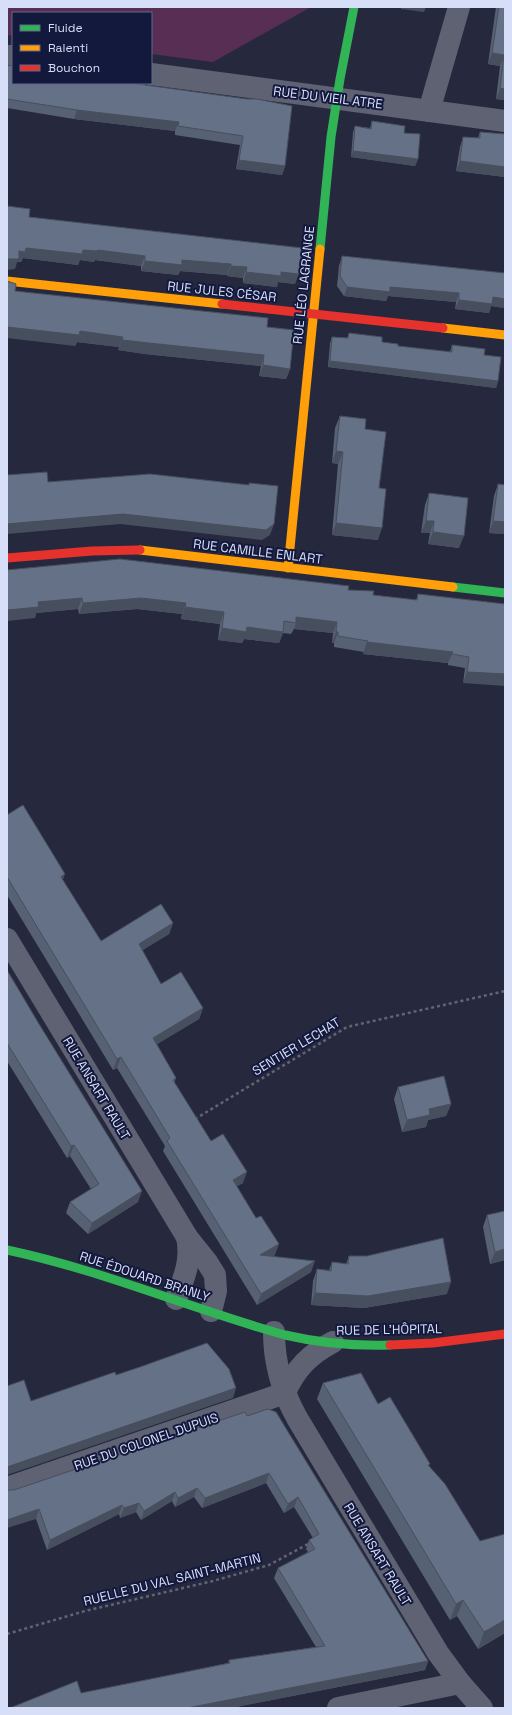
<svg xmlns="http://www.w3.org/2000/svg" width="512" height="1715" viewBox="0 0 512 1715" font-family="'Space Grotesk',sans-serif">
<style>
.green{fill:#582e54}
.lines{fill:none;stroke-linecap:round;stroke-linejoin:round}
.path{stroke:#626474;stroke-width:2.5;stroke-dasharray:3 3;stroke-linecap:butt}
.street{stroke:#5f6272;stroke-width:22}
.fast{stroke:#30b455;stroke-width:9}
.slow{stroke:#ff9f0a;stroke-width:9}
.jam{stroke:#e5322d;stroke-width:9}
.wall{fill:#576174}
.shaded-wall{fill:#474f5e}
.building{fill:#657187;stroke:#474f5e}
.labels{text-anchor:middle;stroke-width:4;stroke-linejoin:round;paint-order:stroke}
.street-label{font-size:13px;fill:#d7dff8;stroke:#13183d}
</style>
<rect width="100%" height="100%" fill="#26293e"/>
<!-- green -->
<polygon class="green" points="7,7 311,7 213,62 151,54 151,13 13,13 13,36 7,35"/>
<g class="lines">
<!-- path -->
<g class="path">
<polyline points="195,1119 347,1027 505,991"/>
<polyline points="7,1634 85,1611 213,1581 269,1565 310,1543"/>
</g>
<!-- street -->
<g class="street">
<polyline points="7,56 13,56"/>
<polyline points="151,74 505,121"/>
<polyline points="429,111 459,7"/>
<polyline points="7,939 187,1237 207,1262 215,1275 216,1291 211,1311"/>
<path d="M176,1299C184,1278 192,1260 187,1237"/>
<path d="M274,1332C274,1363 282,1391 297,1418L438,1653L460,1683L482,1708"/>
<path d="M285,1393C295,1369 310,1354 333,1342"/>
<polyline points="7,1488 285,1393"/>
<polyline points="338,1708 460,1683"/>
</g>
<!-- fast -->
<g class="fast">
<polyline points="320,249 331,137 340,79 354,7"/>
<polyline points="453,587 505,593"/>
<path d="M7,1250C102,1270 191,1309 285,1335C319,1343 354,1346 390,1345"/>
</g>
<!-- slow -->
<g class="slow">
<polyline points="7,281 222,304"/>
<polyline points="443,328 505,335"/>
<polyline points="140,550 453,587"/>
<polyline points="288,568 320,249"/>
</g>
<!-- jam -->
<g class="jam">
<polyline points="222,304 443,328"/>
<polyline points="7,558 92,551 140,550"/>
<polyline points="390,1345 433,1343 505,1334"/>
</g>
</g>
<!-- wall -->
<g class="wall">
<polygon points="496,7 505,7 505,100 496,99 500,66 488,64"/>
<polygon points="7,65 13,83 247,99 285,166 282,175 236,169 240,145 175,135 175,131 74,119 7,108"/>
<polygon points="372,121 404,133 418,159 415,166 351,157 353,132 355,126 370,128"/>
<polygon points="480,132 505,134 505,177 456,171 460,147 463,137 478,138"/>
<polygon points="29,217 302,248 295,284 278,282 277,287 243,283 243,278 227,276 227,275 180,271 178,275 141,271 141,266 95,260 94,262 80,260 78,265 23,258 21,262 17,262 15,269"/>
<polygon points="342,256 504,308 491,306 489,313 455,309 456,302 388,296 386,301 344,296 337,286 339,266"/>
<polygon points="15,291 267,327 290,369 286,379 259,376 261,366 145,354 118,350 119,347 77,342 75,346"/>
<polygon points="349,333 398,346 450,352 452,345 484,355 498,381 496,388 328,367 330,343 332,337 347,338"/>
<polygon points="340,416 365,429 379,488 378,540 332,535 338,464 332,463 335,428"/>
<polygon points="498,484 505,485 505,534 489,533 494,496"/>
<polygon points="429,493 459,548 428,544 430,533 421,533 425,505"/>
<polygon points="7,570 348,590 373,595 416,600 418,594 505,604 463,683 465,668 448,665 448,663 363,654 364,652 334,647 334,643 332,643 333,633 294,629 291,634 283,633 279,643 244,639 242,643 218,640 220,624 181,619 182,614 137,609 79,614 78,609 36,613 35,618"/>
<polygon points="7,815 63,880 101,941 173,923 169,934 142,950 161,984 203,1008 199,1019 157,1044 176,1078 174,1083 211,1141 243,1183 237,1186 275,1255 272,1256 311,1272 257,1305 163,1151 165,1146 117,1068 113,1070 7,895"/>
<polygon points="7,970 138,1202 88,1234 66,1213 70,1202 91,1189 70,1156 67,1158 7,1061"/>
<polygon points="398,1087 451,1104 446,1116 428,1120 426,1127 402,1132 394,1099"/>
<polygon points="487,1215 505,1260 490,1264 483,1227"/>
<polygon points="349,1256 447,1294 364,1308 311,1305 313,1281 317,1269 329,1270 332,1262 346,1264"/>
<polygon points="323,1383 378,1404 430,1464 429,1465 505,1633 478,1649 457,1616 450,1620 317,1399"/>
<polygon points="247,1416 428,1661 425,1670 231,1708 10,1708 228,1663 229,1660 316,1647 274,1578 278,1568 308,1552 306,1549 309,1540 313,1538 294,1507 284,1513 266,1483 202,1508 194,1497 175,1507 172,1501 141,1520 136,1512 120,1518 119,1514 47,1550 36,1519 8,1491 14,1490"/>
</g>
<!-- shaded-wall -->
<g class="shaded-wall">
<polygon points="401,7 426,7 424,12 401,9"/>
<polygon points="492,53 504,55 500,66 488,64"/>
<polygon points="500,88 505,89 505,100 496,99"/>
<polygon points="77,110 179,122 175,131 74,119"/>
<polygon points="353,151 418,159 415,166 351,157"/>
<polygon points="239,160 285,166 282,175 236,169"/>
<polygon points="460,161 505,167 505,177 456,171"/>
<polygon points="26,248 98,250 145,256 141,266 95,260 94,262 80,260 78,265 23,258 21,262 17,262 15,269 7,270 7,259"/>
<polygon points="182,260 231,264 227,275 180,271 178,275 141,271 145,261"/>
<polygon points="231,266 247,267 243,278 227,276"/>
<polygon points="246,272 281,272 299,274 295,284 278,282 277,287 243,283"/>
<polygon points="347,287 390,287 459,293 456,302 388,296 386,301 344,296"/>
<polygon points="493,297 505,299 505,306 504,308 491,306 489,313 455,309 459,300"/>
<polygon points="7,327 80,331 123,337 119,347 77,342 75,346 7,338"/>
<polygon points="122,340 264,355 261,366 145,354 118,350"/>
<polygon points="330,361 498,381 496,388 328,367"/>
<polygon points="263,365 290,369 286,379 259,376"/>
<polygon points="336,451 343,452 338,464 332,463"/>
<polygon points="123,514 274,524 270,535 262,540 120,524 7,534 7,524"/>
<polygon points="426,521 434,521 430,533 421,533"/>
<polygon points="493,521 505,522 505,534 489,533"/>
<polygon points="336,523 382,528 378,540 332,535"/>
<polygon points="433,532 464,536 459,548 428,544"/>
<polygon points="82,598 78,609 36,613 35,618 7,621 7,610 38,602"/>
<polygon points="141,598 186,603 182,614 137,609 79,614 83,603"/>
<polygon points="185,607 224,612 220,624 181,619"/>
<polygon points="296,617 337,622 333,633 294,629 296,623"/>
<polygon points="247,627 283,632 279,643 244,639 242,643 218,640 222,628"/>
<polygon points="336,632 338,632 334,643 332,643"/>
<polygon points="367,642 453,652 448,663 363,654"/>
<polygon points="467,672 505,674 505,686 463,683"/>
<polygon points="65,874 61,885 61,877"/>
<polygon points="173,923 169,934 135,955 139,944"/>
<polygon points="203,1008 199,1019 149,1049 153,1038"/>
<polygon points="121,1057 117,1068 113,1070 117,1059"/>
<polygon points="451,1104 446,1116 428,1120 426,1127 402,1132 407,1120 429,1109"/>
<polygon points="74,1145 70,1156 67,1158 71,1146"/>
<polygon points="247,1172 243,1183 229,1191 233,1180"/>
<polygon points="142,1191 138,1202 88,1234 92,1223"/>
<polygon points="279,1244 275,1255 256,1266 260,1255"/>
<polygon points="505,1249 505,1260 490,1264 495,1252"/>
<polygon points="315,1261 311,1272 257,1305 261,1294"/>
<polygon points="451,1282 447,1294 364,1308 311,1305 315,1293"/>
<polygon points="236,1388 233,1398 7,1475 7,1467"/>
<polygon points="269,1473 266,1483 202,1508 205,1498"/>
<polygon points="197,1488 194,1497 175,1507 178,1498"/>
<polygon points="175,1492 172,1501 141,1520 144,1511"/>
<polygon points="298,1497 294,1507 284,1513 288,1504"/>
<polygon points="139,1503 136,1512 120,1518 124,1508"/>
<polygon points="122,1505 119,1514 47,1550 50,1540"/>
<polygon points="39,1509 36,1519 7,1528 7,1520"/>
<polygon points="463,1600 457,1616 450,1620 456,1604"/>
<polygon points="505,1620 505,1633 478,1649 484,1632"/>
<polygon points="428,1661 425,1670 231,1708 187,1708"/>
</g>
<!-- building -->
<g class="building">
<polygon points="499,7 505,7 505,89 500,88 504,55 492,53"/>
<polygon points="7,65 13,66 13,83 131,83 247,99 257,99 292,106 285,166 239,160 243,136 178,126 179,122 77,110 7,99"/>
<polygon points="372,121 405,126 404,133 420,134 418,159 353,151 355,126 371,129"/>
<polygon points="480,132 505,134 505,167 460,161 463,137 480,138"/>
<polygon points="7,206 30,209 29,217 302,248 299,274 281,272 281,276 246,272 247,267 231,266 231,264 182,260 182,265 145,261 145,256 98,250 98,251 83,250 82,254 26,248 25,252 19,251 19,259 7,259"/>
<polygon points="342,256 505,273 505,299 493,297 492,304 459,300 459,293 390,287 390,292 347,287 340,276"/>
<polygon points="7,281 16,284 15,291 268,318 267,327 294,330 290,369 263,365 264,355 149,343 122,340 123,337 80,331 79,335 7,327"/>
<polygon points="349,333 382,337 382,342 398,344 398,346 452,352 452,345 485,349 484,355 501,357 498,381 330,361 332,337 348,338"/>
<polygon points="340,416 366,419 365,429 386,432 379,488 386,489 382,528 336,523 343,452 336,451"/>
<polygon points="47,472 48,482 150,474 249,485 249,483 278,486 274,524 266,530 123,514 7,524 7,475"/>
<polygon points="498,484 505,485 505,522 493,521"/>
<polygon points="429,493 468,498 464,536 433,532 434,521 426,521"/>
<polygon points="120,559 349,586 348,590 374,591 373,595 417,600 418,594 505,604 505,674 467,672 469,657 452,654 453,652 367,642 368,641 338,636 338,632 336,632 337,622 296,617 296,623 284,621 283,632 247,627 246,632 222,628 224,612 185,607 186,603 141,598 83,603 82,598 38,602 39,607 7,610 7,570"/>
<polygon points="23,805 65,874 61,877 101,941 161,904 173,923 139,944 161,984 181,972 203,1008 153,1038 176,1078 173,1080 211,1141 223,1134 247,1172 233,1180 256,1218 261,1216 279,1244 260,1255 315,1261 261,1294 167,1141 170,1138 121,1057 117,1059 7,877 7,815"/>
<polygon points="7,970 39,1024 142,1191 92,1223 70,1202 99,1184 74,1145 71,1146 7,1043"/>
<polygon points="444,1076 451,1104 429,1109 430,1115 407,1120 398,1087"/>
<polygon points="505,1211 505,1249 495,1252 487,1215"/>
<polygon points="443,1238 451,1282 368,1296 315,1293 317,1269 331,1271 332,1262 348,1264 349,1256 367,1256"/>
<polygon points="207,1343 229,1369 236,1388 7,1467 7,1386 24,1380 31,1401 115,1372 116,1375 140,1367"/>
<polygon points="361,1373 378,1404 390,1397 430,1464 428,1465 445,1484 480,1541 505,1534 505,1620 484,1632 463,1600 456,1604 323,1383"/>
<polygon points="268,1409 276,1412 428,1661 187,1708 10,1708 77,1681 81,1693 230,1663 229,1660 325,1646 278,1568 315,1549 309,1540 319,1534 298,1497 288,1504 269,1473 205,1498 197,1488 178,1498 175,1492 144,1511 139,1503 124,1508 122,1505 50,1540 39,1509 7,1520 7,1490 14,1490 245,1412 247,1416"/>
</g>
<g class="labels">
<!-- street labels -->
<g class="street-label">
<text transform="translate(328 97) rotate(7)" y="5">RUE DU VIEIL ATRE</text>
<text transform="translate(303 285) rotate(-84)" y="5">RUE LÉO LAGRANGE</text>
<text transform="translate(222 291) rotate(6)" y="5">RUE JULES CÉSAR</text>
<text transform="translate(258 551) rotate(7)" y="5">RUE CAMILLE ENLART</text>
<text transform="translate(296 1046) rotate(-31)" y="5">SENTIER LECHAT</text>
<text transform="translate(97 1088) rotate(59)" y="5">RUE ANSART RAULT</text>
<text transform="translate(145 1276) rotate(18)" y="5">RUE ÉDOUARD BRANLY</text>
<text transform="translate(389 1329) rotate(-1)" y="5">RUE DE L'HÔPITAL</text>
<text transform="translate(146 1441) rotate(-19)" y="5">RUE DU COLONEL DUPUIS</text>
<text transform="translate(378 1554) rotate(59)" y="5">RUE ANSART RAULT</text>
<text transform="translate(172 1579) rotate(-14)" y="5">RUELLE DU VAL SAINT-MARTIN</text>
</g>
</g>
<!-- border -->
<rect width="512" height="1715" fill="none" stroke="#d7dff8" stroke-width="16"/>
<!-- legend -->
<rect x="12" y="12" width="140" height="72" fill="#13183d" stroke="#616888"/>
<rect x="20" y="25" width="20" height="6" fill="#30b455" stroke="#616888"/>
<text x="48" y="32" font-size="12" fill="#d7dff8">Fluide</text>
<rect x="20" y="45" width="20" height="6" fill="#ff9f0a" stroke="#616888"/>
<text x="48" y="52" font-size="12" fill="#d7dff8">Ralenti</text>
<rect x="20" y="65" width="20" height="6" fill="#e5322d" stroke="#616888"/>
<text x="48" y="72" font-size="12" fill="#d7dff8">Bouchon</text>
</svg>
